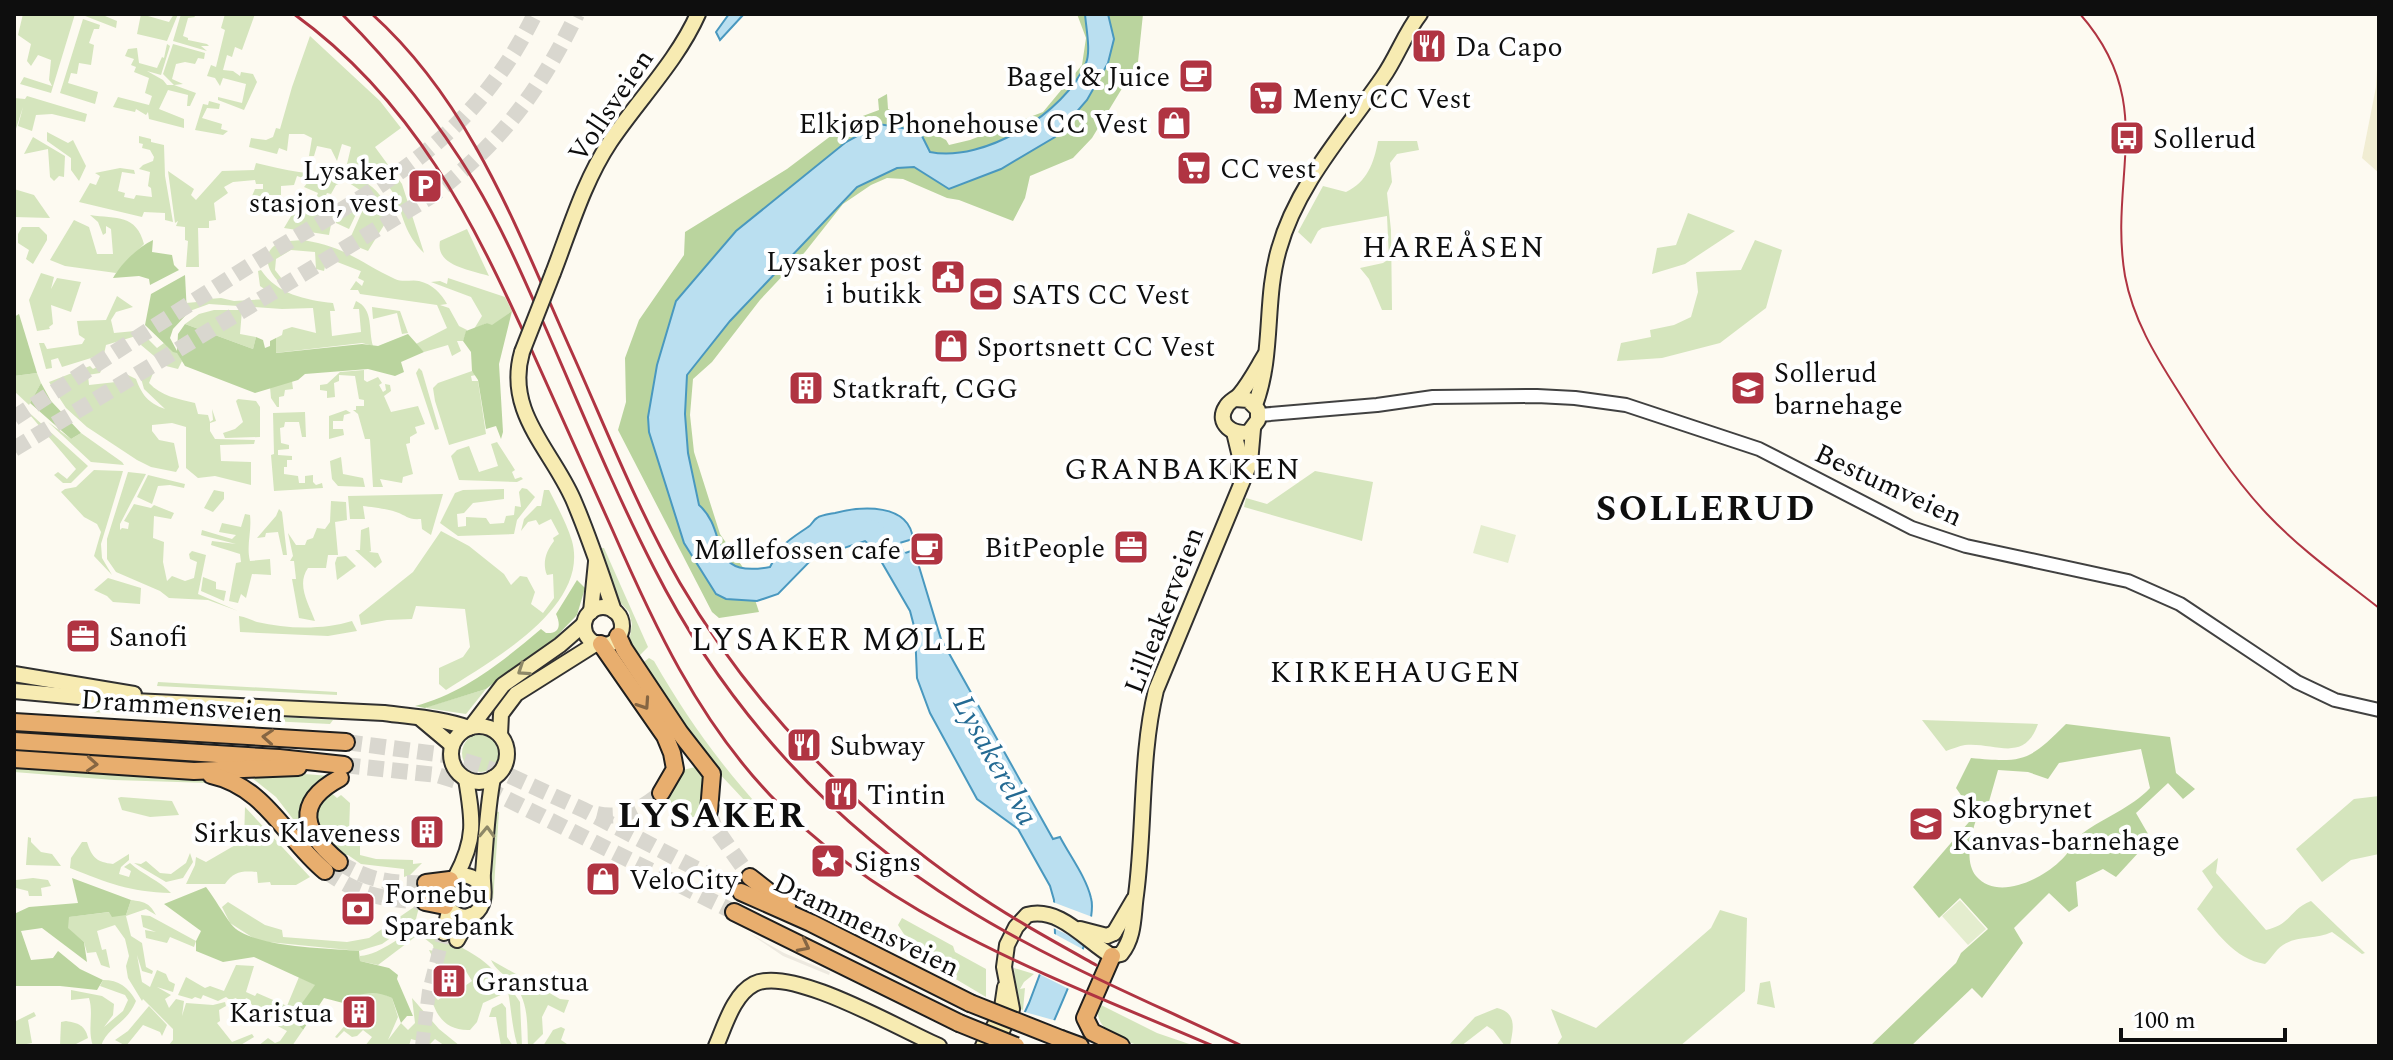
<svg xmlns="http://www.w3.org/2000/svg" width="2393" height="1060" font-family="Spectral,serif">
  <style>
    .farmland { fill: #f1edd3 }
    .green { fill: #d5e5bd }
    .forest { fill: #bad49e; fill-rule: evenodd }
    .pitch { fill: #e4edce }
    .plaza { fill: #ede9e0 }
    .water { fill: #badff0; stroke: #4998bf; stroke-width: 2 }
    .pier { fill: #fdfaf1 }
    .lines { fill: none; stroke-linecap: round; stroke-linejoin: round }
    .river { stroke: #badff0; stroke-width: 20 }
    .secondary-tunnel { stroke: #d9d7cf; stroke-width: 14; stroke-dasharray: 14 7; stroke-linecap: butt }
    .trunk-tunnel { stroke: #d9d7cf; stroke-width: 16; stroke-dasharray: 16 8; stroke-linecap: butt }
    .tertiary-casing { stroke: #414141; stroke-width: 16 }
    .secondary-casing { stroke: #303030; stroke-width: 18 }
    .trunk-casing { stroke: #1f1f1f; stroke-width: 20 }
    .tertiary { stroke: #fff; stroke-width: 12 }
    .secondary { stroke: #f7ebb2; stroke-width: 14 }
    .trunk { stroke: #e8ae6e; stroke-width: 16 }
    .tram { stroke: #b03442; stroke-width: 2 }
    .rail { stroke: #b03442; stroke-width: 3 }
    .secondary-bridge-casing { stroke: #303030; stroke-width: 18; stroke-linecap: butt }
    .trunk-bridge-casing { stroke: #1f1f1f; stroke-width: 20; stroke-linecap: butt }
    .secondary-bridge { stroke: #f7ebb2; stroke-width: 14 }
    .trunk-bridge { stroke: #e8ae6e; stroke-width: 16 }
    .oneway { stroke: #8e8868 }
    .oneway2 { stroke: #866643 }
    .labels { text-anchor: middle; stroke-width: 8; stroke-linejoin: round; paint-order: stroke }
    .poi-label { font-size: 28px; fill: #0e0e0e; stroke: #fff; text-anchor: start }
    .street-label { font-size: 28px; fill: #0e0e0e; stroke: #fff }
    .neighbourhood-label { font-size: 30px; letter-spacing: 2px; fill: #0e0e0e; stroke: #fff }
    .water-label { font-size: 30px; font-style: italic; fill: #246a93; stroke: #fff }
    .quarter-label { font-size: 32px; letter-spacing: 2px; fill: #0e0e0e; stroke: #fff }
    .district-label { font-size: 36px; font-weight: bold; letter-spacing: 2px; fill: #0e0e0e; stroke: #fff }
  </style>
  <rect width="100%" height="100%" fill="#fdfaf1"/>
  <!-- farmland -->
  <path class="farmland" d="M2379 32V173L2362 158 2376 87Z"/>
  <!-- green -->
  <g class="green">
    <path d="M23 14H75L51 93 20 84 24 77 52 86 49 80 51 60 38 55 31 66 27 61 31 44 18 35Z"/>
    <path d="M80 14H106L105 16 117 21 116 28Z"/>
    <path d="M141 14 169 22 174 14H178L167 41 137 34Z"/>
    <path d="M181 14H193L195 17 188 18 183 36 188 38V40L207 44 209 46H201L207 51 173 41Z"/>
    <path d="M225 14H255L242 50 235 47 232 57 227 55 223 70 233 71 240 76 241 72 253 74 257 82 244 110 218 100V97L242 103 246 84 223 78 220 86 215 78 207 76 211 65 216 67 225 30 221 28Z"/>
    <path d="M83 19 100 25 99 29H94L89 43 94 45 91 65 79 63 77 74 71 73 68 83 98 92 95 104 60 93Z"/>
    <path d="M310 36 380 101 401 128 375 147 402 184 424 253C386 215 417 185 347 164L351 147 342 144 337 161 331 149 317 146 314 156H309L312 138 304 134H289L287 151 279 148 277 154 249 147 251 138 266 140 273 137 276 128 280 129 292 87Z"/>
    <path d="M167 44 170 46 161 75 147 71 163 80 167 85H174L163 74 173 44 205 53 204 59 198 58 195 64 185 62 176 64 172 79 183 84 174 85 196 93 190 106H187L188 95 168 90 159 109 184 119V128L149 119 148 112 146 115 136 109 135 112 113 107 118 97 149 105 152 96 145 93 149 78 134 72 136 67 131 65 134 59 125 56 128 49 137 48 139 63 157 68 162 57 164 58Z"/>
    <path d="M27 96 87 114 85 122 52 114 36 115 32 131 18 126 23 107 14 135V98L25 99Z"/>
    <path d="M209 101 220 104 219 109 207 108 202 118 222 124 221 129 228 131 223 135 195 130 203 104 208 105Z"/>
    <path d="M47 132 68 143 73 140 86 166 79 181 71 170V158L47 141Z"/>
    <path d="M139 136 151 139V142L164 145 165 176 173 222 165 220V213L144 212 142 217 79 202 90 183 96 185 100 176 95 173 120 168 134 170 135 174 122 172 118 191 125 193 124 197 134 199 136 195 152 197 151 188 148 186 150 172 139 169 143 165 153 161 154 157 150 150 142 148 143 144 139 143Z"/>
    <path d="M33 137 65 156 64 177 59 176 54 181 50 177 48 149 24 154Z"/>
    <path d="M1378 141H1417L1419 150 1397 154 1390 163 1392 182 1387 193 1391 230 1392 310H1382L1369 279 1360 268 1383 263 1389 259 1387 216 1322 228 1318 231 1311 244 1298 232 1323 186 1346 192C1367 182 1374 163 1378 141Z"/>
    <path d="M256 163C270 166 285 170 299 172 319 175 352 174 368 184 380 192 389 206 391 220L386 222 368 251 348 243 369 196 346 181 336 185 331 194 327 193 326 195 333 198 335 204 329 235 284 228 297 206 309 208 312 202 314 203 318 193 304 187 308 182 306 179 297 176 294 185 281 186V195H269L261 199 252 196 255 189H263V184H256L255 180 233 182 224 187 228 193 214 203 216 220 209 221V228H198L199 267H186L188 241 185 240V227L176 226 178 221 175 223 168 171 194 189 191 195 196 200 222 171 254 170Z"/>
    <path d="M14 189 34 195 50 218 14 217Z"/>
    <path d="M338 207 350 214 354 208H359L349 229 336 223 335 214Z"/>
    <path d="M1688 213 1735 231 1685 264 1652 274 1657 248 1676 245Z"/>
    <path d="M90 215C117 219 136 214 144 244L116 273 65 266 50 260 74 220 89 227 97 254H113L111 229 106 226V233L103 235 98 222Z"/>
    <path d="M22 227H39L47 235V240L33 264 26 259 29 250 18 243V234Z"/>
    <path d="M467 229 489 276C471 270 435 266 440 241Z"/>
    <path d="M303 240C346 247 359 262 395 279 404 283 411 279 419 281 432 284 441 293 447 304L440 305 449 308 459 326 467 330 463 341H457L461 351 452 356 448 345 424 352 416 344 447 328 437 305 360 294 358 290H350L356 281 362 286 364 281 358 278 361 271 363 272 327 258 324 271 316 269 315 252 291 250 276 259 275 270 282 279 289 280 279 282C269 273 260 254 277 244 284 240 295 241 303 240Z"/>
    <path d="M1755 240 1782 250 1766 308 1720 343 1662 358 1617 361 1621 343 1651 337 1650 330 1674 325 1691 317 1698 292 1696 272 1741 270Z"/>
    <path d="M261 270C277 294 305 300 333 303L335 311H330L332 336 361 332 359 309H353L356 301C374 309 368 330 373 346L362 343 275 353 276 338 282 335 283 330 292 327 316 333 313 308 282 309 209 304 187 312 186 303 208 301 209 299 221 298 234 301 268 299 273 295 260 286 258 271Z"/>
    <path d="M41 273 54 277 51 289 57 278 81 282 71 312 51 305 53 324 49 327 50 329 37 331 29 300Z"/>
    <path d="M448 278 505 297 512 311 492 326 487 323 474 329 482 316 471 297 431 282 440 281 447 284Z"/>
    <path d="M117 296 133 307 116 312 111 320 114 333 135 331 136 336 106 345 104 354 62 367 58 358 51 360 52 368 46 369 39 343H44L47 349 82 344 85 339 79 335 77 321 106 320Z"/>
    <path d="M372 307 400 311 408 333 402 334 397 313 373 319Z"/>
    <path d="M214 310H242L240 334 256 337 253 349 185 324 199 314Z"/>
    <path d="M144 335 157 348 164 343 177 352 182 361 178 369 166 366 141 345Z"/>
    <path d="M106 359 100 373 88 375 89 385 125 381 128 375 136 379C142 395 148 403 165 409L144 389 139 371 144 365 154 371 149 383C161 396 178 399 195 403L198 414 208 415 210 422 213 420 212 409 216 421 210 423V431L215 439 255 440 254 444 220 445 221 461 251 462V485L215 476 198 478 186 468V427L172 423 152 425V431L159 440 174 443 179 467 176 472 151 467 137 460 87 427 66 408 49 382 90 366 93 369 97 367 96 364Z"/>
    <path d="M419 368 422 371 439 429 435 430 416 373Z"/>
    <path d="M364 370V380L367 382 378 377 382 383 379 385 383 392 386 390 385 384 390 385 391 391 384 396 391 412 418 406 425 424 415 427 417 433 410 437V443L406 444 413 474 403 477 402 483 380 479 383 487H373L370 439H365L358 414 353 410H356V406H364V400L359 399 355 376 339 375V381L334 383 335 397 327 398V391L320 390V385L327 384 340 372Z"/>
    <path d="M472 371 476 375 471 376 472 381H478L486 434 449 445 435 401 433 388 438 383Z"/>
    <path d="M37 373 41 383 29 405 14 391V376Z"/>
    <path d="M292 381 293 389 285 390 284 396 279 397V407H277L271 398 270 387Z"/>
    <path d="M238 399 256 401 260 407V437L225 438 223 433 235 429 243 422 236 401Z"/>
    <path d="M24 408 88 466 71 483H63L54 475 58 472 67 479 76 469Z"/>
    <path d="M346 410 351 413 344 415 343 421H333V429H343L344 435 329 439V416Z"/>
    <path d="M305 412 306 437H302L299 422H285L284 427 280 428 281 443 289 445V449L278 450V455L292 456V460H287V467H284V474L298 476 299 483H305V476L313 475V482L316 485 322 483 323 488 274 491 271 455 274 454 273 413Z"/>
    <path d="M48 422 71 439 81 433 122 462 124 465 91 462Z"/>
    <path d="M497 442 515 470 512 472 515 479 521 477 523 479 517 482 459 480 451 456 457 450 469 446 479 472 498 466 491 444Z"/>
    <path d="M341 457 343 474 363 478 365 487 338 486 332 479 330 461Z"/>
    <path d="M94 470 123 471 101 544 102 558 112 575 94 556 101 532 97 524 84 517 61 492 65 489 76 487Z"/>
    <path d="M1315 471 1373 482 1362 541 1244 507 1246 498 1267 504Z"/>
    <path d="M128 472 146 474 120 524V530L122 528 128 529 129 523 124 521 134 504 151 508 154 505 174 513 171 519 154 516 153 538 164 542 163 562 167 581 172 576 185 581 194 578 197 562 190 559 189 554 192 551 206 555 198 594 238 611 208 600 169 598 160 591 116 572 107 559V539Z"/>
    <path d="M148 475 185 484 184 488 170 485 158 486 152 504 137 497Z"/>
    <path d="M522 488 527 489 535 497 517 520 514 534 458 536 440 523 455 493 463 490 504 489V499L473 503 464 513 457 514 458 527 466 526V517L486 518 490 524 504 523 506 516 514 515 515 506 521 507 519 492Z"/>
    <path d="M214 490 224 492V499L213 512 204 508Z"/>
    <path d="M544 490H549C557 506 567 524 572 541 590 607 491 661 446 690L439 684V668L463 657 470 647 465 609 416 606 412 619 387 620 361 625 359 615 413 572 441 531 469 546 504 574 511 585 520 576 527 577 535 592 531 604 543 613 554 598 553 574 547 575C542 563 546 551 554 541L553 538 559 534 551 519 539 525 536 520 528 522 521 531 524 519 537 506H541Z"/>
    <path d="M443 494 431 535 422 529 421 519C407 520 408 516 396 512 388 509 371 507 363 506L365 519H350L348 496Z"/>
    <path d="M331 501 346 502 347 520 335 522 338 555H328L326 568H308C296 585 309 604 315 621L299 618 292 579H296L294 561H290L293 556 288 533 296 545H305L307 540 313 538 317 528 325 529 330 522Z"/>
    <path d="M279 509 282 512 287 555H283L278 532 266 533 265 537 257 538 276 516Z"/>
    <path d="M245 514 250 515C252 532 246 545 250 561L270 559 271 575 252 574 246 598 241 594 238 603 229 601 236 563 241 562 240 554 211 545 212 541 236 544 201 535 202 530 232 539 236 535 219 532 222 523 241 527Z"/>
    <path d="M369 527 371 551 369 552 378 553 382 562 375 568 355 550H360L361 530Z"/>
    <path d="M601 548H604L648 647 637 658 629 643 632 624 629 612 616 598Z"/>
    <path d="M346 556 356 566 337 580 335 563 337 557Z"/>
    <path d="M203 577 216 582V589L226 591 224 601 201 591Z"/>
    <path d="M108 578 141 588 140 604 113 602 107 596 94 590Z"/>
    <path d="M239 616C246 617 251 620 257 622 287 629 323 630 352 621L357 631 328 636 240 632Z"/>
    <path d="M649 658 654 661C686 717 721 766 765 813L760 817 716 770 641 664Z"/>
    <path d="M158 682 337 692V695L157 686Z"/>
    <path d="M486 689 466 714 426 708 427 707Z"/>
    <path d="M89 706 333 720 330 724 90 712Z"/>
    <path d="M1922 720 2038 724C2024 764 1995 742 1965 745 1959 746 1952 749 1946 751Z"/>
    <circle cx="481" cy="753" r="19"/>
    <path d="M14 764 211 780 223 787 209 783 114 780 14 772Z"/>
    <path d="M695 767 706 777 701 816C682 820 671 813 662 797L679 771Z"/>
    <path d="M292 773 330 776C284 802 305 827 329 861L326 862 276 797 247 774Z"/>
    <path d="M328 790 337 798 341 795 350 803 349 833 360 836V855L376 859 413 860V864L422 863 410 875 404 877V869L361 864 348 855 343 856 318 825 315 810Z"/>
    <path d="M2379 796V854L2351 860 2322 882 2296 849 2354 799Z"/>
    <path d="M121 797 172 801 179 815 150 817 122 810 118 798Z"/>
    <path d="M245 807 310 877 296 885H271L270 882 258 883 257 872C242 871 234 871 225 884H186L195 865 196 857 206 862 244 840Z"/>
    <path d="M495 811 499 812 493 902 490 876Z"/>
    <path d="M28 837 31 838V842L41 852 52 854 61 866 26 865Z"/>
    <path d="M82 842H87C92 858 97 862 113 864L129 854V860L121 867 119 874 129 877 131 871 124 867 130 863C143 875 159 880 171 893 129 892 108 883 70 868L71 858Z"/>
    <path d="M190 853 193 862 183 878 166 882 134 863 141 864 146 861 160 873 171 874 186 863Z"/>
    <path d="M2218 858 2216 873 2266 930C2291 925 2290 909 2311 901L2365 953 2362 954 2332 932C2316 940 2298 935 2283 945 2275 950 2272 958 2265 964 2234 959 2217 932 2197 909L2213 887 2202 871Z"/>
    <path d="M33 878 48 880 51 886 41 888 42 896H29L28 891 16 888V880Z"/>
    <path d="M131 900C144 902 149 902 156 915L146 909 126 916 131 936 142 943 146 967 153 971 152 974 142 971 137 955 142 982 150 987 157 970 166 974 169 981 175 984 173 992 157 987 171 995 165 999 169 1008 176 999 184 1001 182 1016 186 1003 213 1005 225 1002 226 1006 219 1010 220 1021 217 1023 232 1042 252 1034 254 1037 239 1046H168L173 1040V1029L143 999 142 1001 128 978 126 966 129 956 125 939 115 925 97 931 102 950 106 949 110 968 101 965 96 952 87 953 84 942 68 929V917L110 912 126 915Z"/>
    <path d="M228 902 265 925 282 930 283 937 347 942 369 938 414 907H419L416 919 408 926 382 944 359 951 258 941 230 923 222 907Z"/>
    <path d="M1720 910 1747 918 1745 991 1680 1046H1556L1562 1037 1551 1009 1596 1028 1711 928Z"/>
    <path d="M141 915 150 916 196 941 194 947 170 937 167 943 146 938 145 930 156 932 143 927Z"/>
    <path d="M902 918 953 946 955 952 986 969V997L927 962 915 951 898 925Z"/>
    <path d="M422 928C446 941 505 961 503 994L483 1003 477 1022 470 1030C444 1031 434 1013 430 992L438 1000 457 987 460 985 462 988 472 981 464 968 455 973 441 962 436 964 429 950 434 951 433 945 419 934 378 965 360 961V956C383 954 400 934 422 928Z"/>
    <path d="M491 960 560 999 569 1000 564 1013 548 1005 542 1017 543 1034 531 1046H528C527 1024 529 1001 513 983 506 975 496 971 491 960Z"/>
    <path d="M236 965 254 966 246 992 255 996 257 993 287 1006 299 977 316 985 293 1017 303 1030 292 1046H258L268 1038 275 1043 280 1041 287 1031 261 1017 247 998 239 1002 236 998 230 1000 226 997 218 1001 203 995 201 999 195 997 192 999 178 995 186 977 205 988 210 986 224 991Z"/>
    <path d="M1014 968 1034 974 1024 982 1020 989 1025 988 1023 1010 1018 1008Z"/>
    <path d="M103 980C119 980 128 987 136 1001 127 1024 107 1027 101 1046H93C87 1029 94 1014 89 998L71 1000V990L102 996 114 1004 113 1015 104 1027 123 1011 128 1000 125 995 100 986Z"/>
    <path d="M1770 981 1775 1008 1757 1004 1760 983Z"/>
    <path d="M506 982 520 1002 522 1046 517 1044C511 1023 511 1002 506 982Z"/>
    <path d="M380 992 392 998 398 1017 388 1040 401 1023 408 1030 415 1023 412 998 439 1029 460 1046H445L435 1039 430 1044 411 1039 409 1046H365L372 1037 363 1030 357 1036 352 1037 344 1031 337 1038 335 1037 347 1023 351 1022 360 1029 376 1013 354 996 360 993Z"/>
    <path d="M502 1003 506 1008 507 1037 513 1046H501L496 1017H489L492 1008Z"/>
    <path d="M1099 1004 1157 1033 1195 1046C1178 1046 1159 1049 1143 1046 1122 1042 1091 1028 1099 1004Z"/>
    <path d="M149 1006 167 1025 162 1036 160 1032 143 1025 126 1046 115 1040 128 1031Z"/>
    <path d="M1497 1008C1518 1013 1513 1030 1510 1046H1505L1493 1030 1487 1026 1461 1046H1448L1475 1017Z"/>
    <path d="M34 1012 36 1016 28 1020 32 1043 16 1046 14 1022Z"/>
    <path d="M66 1021C78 1023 85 1025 88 1038L72 1046H60L61 1022Z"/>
    <path d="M561 1027 565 1029 561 1040 567 1044 565 1046H543L553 1030Z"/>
  </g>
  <!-- forest -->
  <g class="forest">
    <path d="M1077 14H1143L1138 62 1092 138 1073 158 1030 176 1025 198 1013 221 959 200 947 198 903 179 887 178 871 185 843 204 805 252 760 300 712 362 693 379 690 415 694 452 720 534 746 572 759 612 719 618 712 612 618 430 626 402 625 358 639 320 684 255 685 232 787 169 852 120 879 110 878 99 887 94 888 109 946 140 949 145 970 140 1043 112 1082 65 1086 38Z"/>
    <path d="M153 240 152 252 172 255 174 265 179 270 150 285 149 279 139 276 113 278C121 264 138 247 153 240Z"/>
    <path d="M185 275 187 314 173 329 170 338 177 351 178 334 185 324 253 349 256 337 263 340 265 348 270 346V341L276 338V353L362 344 378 346 408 334 424 352 401 362 404 372 395 376 368 369 305 374 298 380 255 393 185 366 177 353 173 352 145 325 151 294Z"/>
    <path d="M512 311 499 364 503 432 501 439 496 426 486 429 478 380 472 371 471 352 463 341 466 331 487 323 492 325Z"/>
    <path d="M19 314 37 373 14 376V317Z"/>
    <path d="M41 383 51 401 81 433 71 439 30 403Z"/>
    <path d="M577 580 585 588 577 615 548 645 523 660 486 689 425 708 415 706C464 693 503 661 541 629L546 633C560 634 561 625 556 614Z"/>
    <path d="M2066 724 2170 737 2176 773 2195 789 2183 799 2168 783 2136 813 2151 839 2116 877 2103 869 2076 882 2078 906 2069 912 2049 893 2014 928 2023 943 1982 998 1972 988 1911 1046H1870L1956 963 1961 953 1988 929 1960 898 1939 918 1913 887 1975 815 1956 788 1971 758C2024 763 2029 761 2066 724ZM2141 749 2150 788C2131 808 2105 817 2083 833 2074 841 2069 854 2059 862 2040 880 1997 901 1976 876 1964 861 1971 834 1977 817L1984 819 1998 770 2028 772 2048 779 2059 763Z"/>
    <path d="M72 878 131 900 126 915 112 917 109 912 69 917 68 928 84 942 87 962 42 928 21 931 31 960 53 958 58 951 80 969 103 980 97 990 60 986H14V914L29 907 78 903Z"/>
    <path d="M206 887C215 899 223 913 231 924 249 948 329 948 359 951L360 961 389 968 398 975 397 979 413 1016H407L401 1023 392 998C373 989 360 993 343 1003L324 998 303 1030 292 1017 315 985 254 957 223 962 196 951V941L201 931 164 904Z"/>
  </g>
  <!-- pitch -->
  <g class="pitch">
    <path d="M1481 525 1516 535 1508 563 1473 553Z"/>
    <path d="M1960 900 1986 929 1968 945 1942 916Z"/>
  </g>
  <!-- plaza -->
  <path class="plaza" d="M749 933 784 953 830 972 829 975 783 956Z"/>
  <!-- water -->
  <g class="water">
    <path d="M729 14H744L720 40 716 32Z"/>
    <path d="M1085 14H1108L1114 39 1108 63 1087 100 1055 137 1001 169 949 189 914 167 897 168 857 187 730 321 687 375 685 414 688 453 699 505C730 532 705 579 770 567 783 542 786 542 808 527 812 525 813 520 817 518 821 515 830 514 835 513 862 506 909 503 913 539L876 550 865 541 813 558 778 594 757 601 726 599 716 594 684 543 649 432 648 417 657 365 676 301 736 231 846 142 879 124 908 129 922 136 930 152C984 163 1065 113 1086 63 1091 51 1086 28 1085 14Z"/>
    <path d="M914 550 941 639 1053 839 1060 837C1070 856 1086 877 1091 898 1099 927 1055 1017 1043 1046H1009L1029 1003 1055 934 1054 900 1050 886 1018 829 977 799 930 713 917 678 915 630 910 611 881 561Z"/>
  </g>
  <!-- pier -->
  <g class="pier">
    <path d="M1050 901 1095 918 1088 944 1051 927Z"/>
    <path d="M1051 932 1086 951 1071 990 1037 973Z"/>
    <path d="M1021 1011 1057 1021 1047 1046H1005Z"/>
  </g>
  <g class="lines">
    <!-- river -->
    <path class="river" d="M871 530 890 544 907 580"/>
    <!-- secondary-tunnel -->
    <path class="secondary-tunnel" d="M422 1046 429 991 444 933"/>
    <!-- trunk-tunnel -->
    <g class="trunk-tunnel">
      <path d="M14 418C92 367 170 316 249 266 370 190 468 150 535 14"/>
      <path d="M14 449 433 195C502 141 539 92 577 14"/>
      <path d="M346 742 445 755 506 774 584 810 741 892"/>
      <path d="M344 765 437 775 495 793 734 912"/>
      <path d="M709 811 714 826 750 877"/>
      <path d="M597 814C622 820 643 808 661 793"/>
      <path d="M339 862C367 881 394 884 426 883"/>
      <path d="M325 871C361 896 381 899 425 902"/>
    </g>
    <defs>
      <path id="tertiary" d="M1259 415 1377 405 1433 397 1537 396 1575 398 1626 405 1759 449 1912 528 1966 546 2128 581 2180 604 2297 682 2335 700 2379 710"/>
      <g id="secondary">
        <path d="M553 273C570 229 584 181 610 142 639 99 677 61 698 14"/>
        <path d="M522 352C505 412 551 449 573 499 589 536 601 573 614 611"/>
        <path d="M1235 399 1248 400 1258 410V420L1249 432C1234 436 1215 424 1226 407 1229 401 1236 399 1240 394 1250 382 1257 368 1265 355"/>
        <path d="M1255 405C1274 355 1264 300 1279 249 1297 184 1346 131 1383 77 1397 57 1405 33 1420 14"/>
        <path d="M1234 432 1240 457 1239 478"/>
        <circle cx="603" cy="626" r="19"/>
        <path d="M591 612 596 562"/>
        <path d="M14 674 134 694"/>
        <path d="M14 691 112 700 384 713C413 717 441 718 469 728"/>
        <path d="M421 719 452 745"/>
        <circle cx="479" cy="754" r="28"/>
        <path d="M471 727 503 685 560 645 584 624"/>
        <path d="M500 735 501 714 516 694 597 643"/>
        <path d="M456 876C476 839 473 820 466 779"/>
        <path d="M482 887C471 871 453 872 444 889 439 913 472 929 482 904 486 895 482 883 483 873 486 841 487 809 493 778"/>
        <path d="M1080 929 1107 936 1114 933"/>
        <path d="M444 933 449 911"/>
        <path d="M1114 933 1134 899"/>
        <path d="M457 940 471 915"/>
        <path d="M716 1046C725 1026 733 995 754 984 791 965 901 1030 939 1046"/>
        <path d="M983 1046 1001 1014 1005 987"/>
        <path d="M995 1046 1012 1009 1004 967 1007 945 1016 927 1027 915C1060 906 1087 942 1112 956L1121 954C1135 937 1133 915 1136 895 1145 827 1140 756 1156 690L1250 463 1253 429"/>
      </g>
      <g id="trunk">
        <path d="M618 636 624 649 680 733 712 774 709 811"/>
        <path d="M601 644 665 736 672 753 675 769 661 793"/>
        <path d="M14 722 346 742"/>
        <path d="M14 741 279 758 344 765"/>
        <path d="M14 759 194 771 298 767"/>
        <path d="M211 775C266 787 285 838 325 871"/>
        <path d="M339 862C303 832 293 803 340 778"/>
        <path d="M750 877 787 906"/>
        <path d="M426 883 450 880"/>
        <path d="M741 892 811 923 970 1003"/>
        <path d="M425 902 445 906"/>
        <path d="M734 912 959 1023"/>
        <path d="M1112 956 1085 1018 1092 1032 1121 1046"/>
        <path d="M1061 1039 1080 1046"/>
      </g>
    </defs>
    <!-- tertiary casing -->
    <use href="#tertiary" class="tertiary-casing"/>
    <!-- secondary casing -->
    <use href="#secondary" class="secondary-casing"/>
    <!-- trunk casing -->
    <use href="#trunk" class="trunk-casing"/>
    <!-- tertiary -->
    <use href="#tertiary" class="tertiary"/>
    <!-- secondary -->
    <use href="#secondary" class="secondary"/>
    <!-- trunk -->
    <use href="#trunk" class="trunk"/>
    <!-- tram -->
    <path class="tram" d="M2080 14C2159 104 2108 176 2125 276 2133 319 2155 355 2178 391 2205 434 2232 477 2267 514 2301 550 2341 578 2379 608"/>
    <!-- rail -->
    <g class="rail">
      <path d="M294 14C414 101 473 220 532 351 559 411 586 470 612 529 654 625 697 718 770 795 888 920 1058 979 1213 1046"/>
      <path d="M342 14C392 64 437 120 474 181 501 226 522 274 543 322 579 404 613 488 654 568 724 706 830 824 962 906 1050 961 1148 1001 1242 1046"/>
      <path d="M372 14C473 105 518 233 573 355 607 431 638 510 680 583 751 705 853 809 969 889 1009 917 1053 941 1096 965"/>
    </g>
    <defs>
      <path id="secondary-bridge" d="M522 352 553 273"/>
      <g id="trunk-bridge">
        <path d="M970 1003 1061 1039"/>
        <path d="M959 1023 1016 1046"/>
      </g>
    </defs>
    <!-- secondary-bridge casing -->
    <use href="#secondary-bridge" class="secondary-bridge-casing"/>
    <!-- trunk-bridge casing -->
    <use href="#trunk-bridge" class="trunk-bridge-casing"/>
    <!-- secondary-bridge -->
    <use href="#secondary-bridge" class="secondary-bridge"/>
    <!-- trunk-bridge -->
    <use href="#trunk-bridge" class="trunk-bridge"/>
  </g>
  <!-- one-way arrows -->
  <defs><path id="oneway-chevron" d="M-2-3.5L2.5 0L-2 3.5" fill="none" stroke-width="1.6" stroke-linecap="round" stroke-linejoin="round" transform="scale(2)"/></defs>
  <g class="oneway">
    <use href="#oneway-chevron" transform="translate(523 670) rotate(146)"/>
    <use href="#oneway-chevron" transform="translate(487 832) rotate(-88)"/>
  </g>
  <g class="oneway2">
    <use href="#oneway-chevron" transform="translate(644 704) rotate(56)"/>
    <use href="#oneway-chevron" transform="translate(268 737) rotate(-176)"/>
    <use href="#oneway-chevron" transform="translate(92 764) rotate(4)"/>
    <use href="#oneway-chevron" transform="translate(804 946) rotate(27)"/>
  </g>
  <!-- icons -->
  <defs>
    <symbol id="restaurant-square" viewBox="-11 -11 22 22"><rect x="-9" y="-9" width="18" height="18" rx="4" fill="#b03442" stroke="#fff"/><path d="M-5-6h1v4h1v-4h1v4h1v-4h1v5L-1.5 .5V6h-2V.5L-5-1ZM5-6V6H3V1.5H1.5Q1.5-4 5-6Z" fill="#fff"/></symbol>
    <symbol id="cafe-square" viewBox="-11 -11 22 22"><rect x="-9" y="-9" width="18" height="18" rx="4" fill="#b03442" stroke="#fff"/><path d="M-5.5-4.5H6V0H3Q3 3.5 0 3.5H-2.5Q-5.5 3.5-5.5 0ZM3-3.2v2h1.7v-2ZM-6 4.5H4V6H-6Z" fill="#fff"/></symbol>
    <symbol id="supermarket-square" viewBox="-11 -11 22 22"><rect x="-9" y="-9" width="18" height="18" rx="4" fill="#b03442" stroke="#fff"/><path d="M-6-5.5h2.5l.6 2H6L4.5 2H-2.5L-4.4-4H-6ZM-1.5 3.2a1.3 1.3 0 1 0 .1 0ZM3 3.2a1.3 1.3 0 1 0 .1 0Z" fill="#fff"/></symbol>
    <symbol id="shop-square" viewBox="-11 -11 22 22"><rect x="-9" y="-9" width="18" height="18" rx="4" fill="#b03442" stroke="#fff"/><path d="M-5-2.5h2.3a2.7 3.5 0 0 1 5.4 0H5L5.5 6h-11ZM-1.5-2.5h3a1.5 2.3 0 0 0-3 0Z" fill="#fff"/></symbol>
    <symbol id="bus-square" viewBox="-11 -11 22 22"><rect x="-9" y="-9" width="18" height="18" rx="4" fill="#b03442" stroke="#fff"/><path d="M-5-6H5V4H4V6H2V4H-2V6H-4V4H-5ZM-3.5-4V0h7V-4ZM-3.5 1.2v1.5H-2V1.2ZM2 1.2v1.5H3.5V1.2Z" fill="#fff"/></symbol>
    <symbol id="parking-square" viewBox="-11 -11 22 22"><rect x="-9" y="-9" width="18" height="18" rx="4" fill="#b03442" stroke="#fff"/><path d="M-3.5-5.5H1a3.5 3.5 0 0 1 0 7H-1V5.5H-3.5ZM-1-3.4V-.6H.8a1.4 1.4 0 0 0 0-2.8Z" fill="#fff"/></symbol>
    <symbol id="civic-square" viewBox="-11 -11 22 22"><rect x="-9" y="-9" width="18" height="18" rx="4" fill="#b03442" stroke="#fff"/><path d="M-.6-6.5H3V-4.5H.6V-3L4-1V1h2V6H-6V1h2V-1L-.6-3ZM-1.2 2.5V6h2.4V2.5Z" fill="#fff"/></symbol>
    <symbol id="stadium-square" viewBox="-11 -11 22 22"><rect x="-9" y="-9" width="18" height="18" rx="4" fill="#b03442" stroke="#fff"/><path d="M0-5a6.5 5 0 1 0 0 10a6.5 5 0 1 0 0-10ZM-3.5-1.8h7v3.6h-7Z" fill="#fff"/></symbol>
    <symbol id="building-square" viewBox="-11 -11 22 22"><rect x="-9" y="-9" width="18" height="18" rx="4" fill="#b03442" stroke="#fff"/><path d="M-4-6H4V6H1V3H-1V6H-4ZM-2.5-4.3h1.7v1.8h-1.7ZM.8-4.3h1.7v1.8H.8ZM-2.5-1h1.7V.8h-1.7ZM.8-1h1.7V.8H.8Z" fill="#fff"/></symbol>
    <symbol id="school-square" viewBox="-11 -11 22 22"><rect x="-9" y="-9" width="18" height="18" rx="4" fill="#b03442" stroke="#fff"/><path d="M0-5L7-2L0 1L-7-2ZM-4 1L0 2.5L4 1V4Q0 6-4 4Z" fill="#fff"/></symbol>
    <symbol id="office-square" viewBox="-11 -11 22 22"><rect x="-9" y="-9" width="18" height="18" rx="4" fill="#b03442" stroke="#fff"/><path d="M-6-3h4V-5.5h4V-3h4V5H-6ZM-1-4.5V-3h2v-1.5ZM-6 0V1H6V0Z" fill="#fff"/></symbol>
    <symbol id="sight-square" viewBox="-11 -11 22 22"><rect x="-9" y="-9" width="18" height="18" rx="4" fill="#b03442" stroke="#fff"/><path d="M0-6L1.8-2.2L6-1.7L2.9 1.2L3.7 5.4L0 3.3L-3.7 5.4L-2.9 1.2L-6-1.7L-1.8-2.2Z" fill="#fff"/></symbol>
    <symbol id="bank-square" viewBox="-11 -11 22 22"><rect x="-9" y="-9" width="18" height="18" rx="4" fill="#b03442" stroke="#fff"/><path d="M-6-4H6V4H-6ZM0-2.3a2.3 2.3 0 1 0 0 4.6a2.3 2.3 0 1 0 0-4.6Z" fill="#fff"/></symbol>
  </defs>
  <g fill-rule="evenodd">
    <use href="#restaurant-square" x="1409" y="26" width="40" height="40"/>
    <use href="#cafe-square" x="1176" y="56" width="40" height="40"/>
    <use href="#supermarket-square" x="1246" y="78" width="40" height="40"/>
    <use href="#shop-square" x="1154" y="103" width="40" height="40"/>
    <use href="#bus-square" x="2107" y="118" width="40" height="40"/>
    <use href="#supermarket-square" x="1174" y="148" width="40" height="40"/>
    <use href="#parking-square" x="405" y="166" width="40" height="40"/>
    <use href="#civic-square" x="928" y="257" width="40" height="40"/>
    <use href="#stadium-square" x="966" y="274" width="40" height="40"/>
    <use href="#shop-square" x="931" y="326" width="40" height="40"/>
    <use href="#building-square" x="786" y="368" width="40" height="40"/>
    <use href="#school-square" x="1728" y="368" width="40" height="40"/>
    <use href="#office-square" x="1111" y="527" width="40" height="40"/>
    <use href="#cafe-square" x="907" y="529" width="40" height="40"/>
    <use href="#office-square" x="63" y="616" width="40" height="40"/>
    <use href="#restaurant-square" x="784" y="725" width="40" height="40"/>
    <use href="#restaurant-square" x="821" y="774" width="40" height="40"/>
    <use href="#school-square" x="1906" y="804" width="40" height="40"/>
    <use href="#building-square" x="407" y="812" width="40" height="40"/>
    <use href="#sight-square" x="808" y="841" width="40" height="40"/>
    <use href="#shop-square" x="583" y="859" width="40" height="40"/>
    <use href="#bank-square" x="338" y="889" width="40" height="40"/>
    <use href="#building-square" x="429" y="961" width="40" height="40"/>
    <use href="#building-square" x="339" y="992" width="40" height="40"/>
  </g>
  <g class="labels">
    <!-- poi labels -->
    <g class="poi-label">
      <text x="1455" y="56">Da Capo</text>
      <text x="1170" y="86" text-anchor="end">Bagel &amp; Juice</text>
      <text x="1292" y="108">Meny CC Vest</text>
      <text x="1148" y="133" text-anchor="end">Elkjøp Phonehouse CC Vest</text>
      <text x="2153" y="148">Sollerud</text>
      <text x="1220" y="178">CC vest</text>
      <text x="399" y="180" text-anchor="end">Lysaker<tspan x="399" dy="32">stasjon, vest</tspan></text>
      <text x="922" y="271" text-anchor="end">Lysaker post<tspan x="922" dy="32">i butikk</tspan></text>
      <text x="1012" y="304">SATS CC Vest</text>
      <text x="977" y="356">Sportsnett CC Vest</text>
      <text x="1774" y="382">Sollerud<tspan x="1774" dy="32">barnehage</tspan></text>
      <text x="832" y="398">Statkraft, CGG</text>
      <text x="1105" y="557" text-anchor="end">BitPeople</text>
      <text x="901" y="559" text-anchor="end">Møllefossen cafe</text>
      <text x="109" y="646">Sanofi</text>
      <text x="830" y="755">Subway</text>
      <text x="867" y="804">Tintin</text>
      <text x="1952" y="818">Skogbrynet<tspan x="1952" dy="32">Kanvas-barnehage</tspan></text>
      <text x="401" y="842" text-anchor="end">Sirkus Klaveness</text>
      <text x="854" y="871">Signs</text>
      <text x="629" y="889">VeloCity</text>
      <text x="384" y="903">Fornebu<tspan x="384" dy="32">Sparebank</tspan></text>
      <text x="475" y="991">Granstua</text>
      <text x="333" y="1022" text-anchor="end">Karistua</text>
    </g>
    <!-- street labels -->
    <g class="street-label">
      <text transform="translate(610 105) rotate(-56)" y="10">Vollsveien</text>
      <text transform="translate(1889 484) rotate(25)" y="10">Bestumveien</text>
      <text transform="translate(1163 610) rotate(-69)" y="10">Lilleakerveien</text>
      <text transform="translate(182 705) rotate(4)" y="10">Drammensveien</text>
      <text transform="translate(867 924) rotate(26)" y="10">Drammensveien</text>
    </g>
    <!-- neighbourhood labels -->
    <g class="neighbourhood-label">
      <text x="1454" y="257">HAREÅSEN</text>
      <text x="1183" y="479">GRANBAKKEN</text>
      <text x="1396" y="682">KIRKEHAUGEN</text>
    </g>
    <!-- water labels -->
    <g class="water-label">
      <text transform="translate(996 760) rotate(61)" y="10">Lysakerelva</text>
    </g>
    <!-- quarter labels -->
    <g class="quarter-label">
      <text x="840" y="650">LYSAKER MØLLE</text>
    </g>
    <!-- district labels -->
    <g class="district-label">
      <text x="1706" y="520">SOLLERUD</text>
      <text x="712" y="827">LYSAKER</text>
    </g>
  </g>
  <!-- border -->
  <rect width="2393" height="1060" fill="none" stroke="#0e0e0e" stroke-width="32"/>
  <!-- scale -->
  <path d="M2121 1028v12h164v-12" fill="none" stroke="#0e0e0e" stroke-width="4"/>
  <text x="2133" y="1028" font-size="24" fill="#0e0e0e" stroke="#ffffff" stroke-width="6" paint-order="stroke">100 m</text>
</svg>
